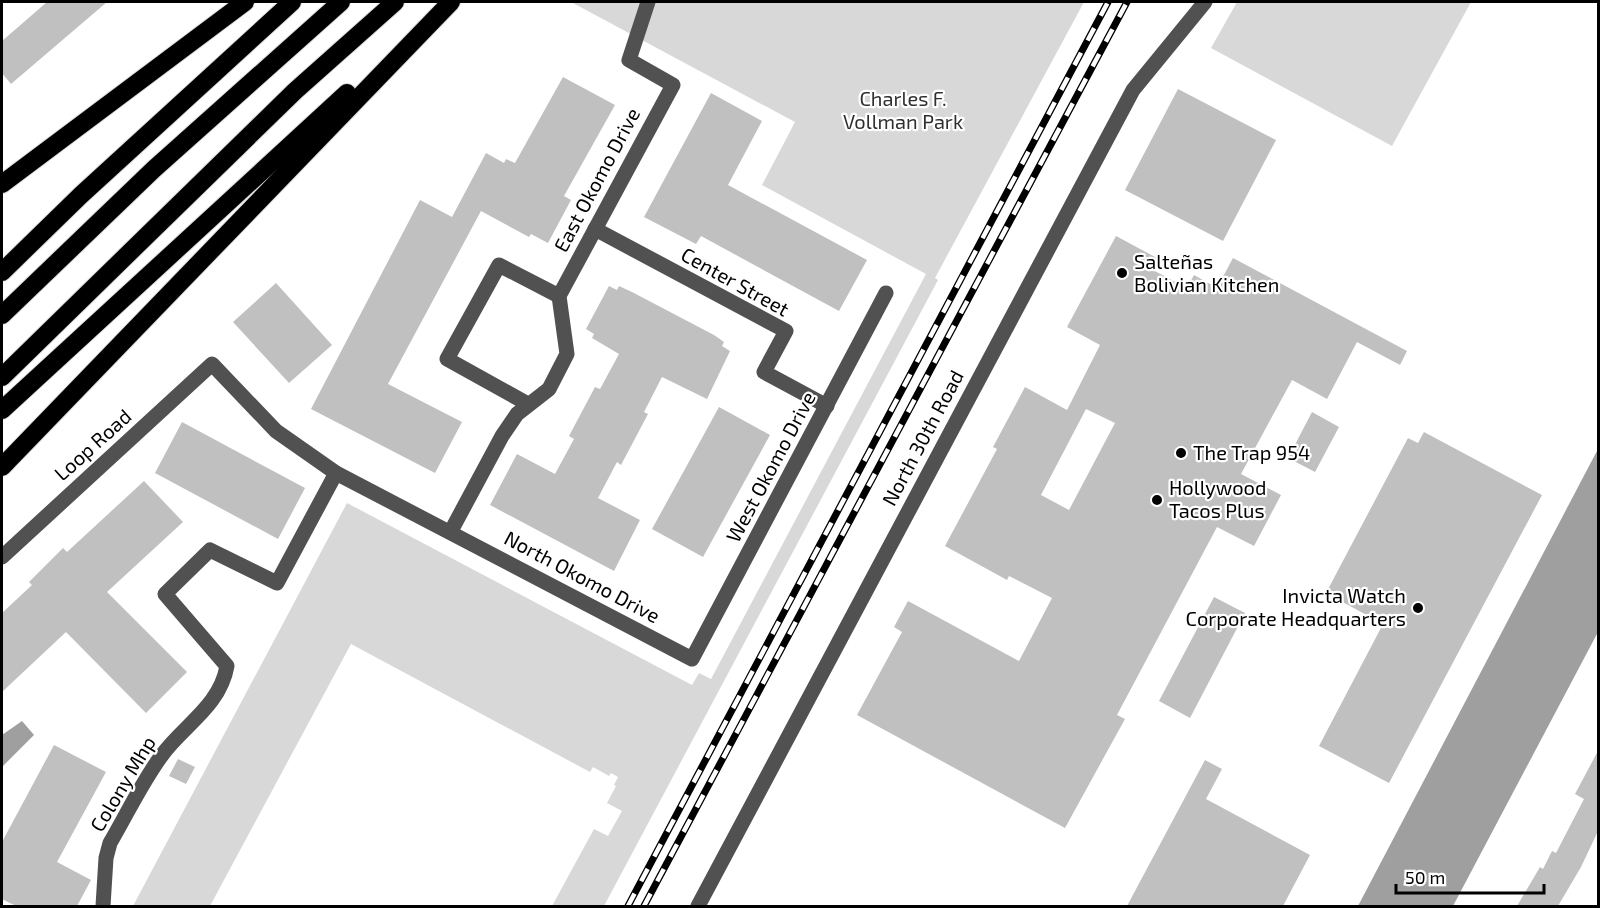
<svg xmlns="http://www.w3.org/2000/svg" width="1600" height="908" font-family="'Exo 2',sans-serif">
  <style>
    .green { fill: #d8d8d8 }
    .water { fill: #9f9f9f }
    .building { fill: #c0c0c0; fill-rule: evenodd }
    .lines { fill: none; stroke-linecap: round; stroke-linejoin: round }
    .highway-casing { stroke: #dbdbdb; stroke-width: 20 }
    .minor { stroke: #515151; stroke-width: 15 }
    .highway { stroke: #000; stroke-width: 18 }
    .rail-casing { stroke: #000; stroke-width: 7 }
    .rail { stroke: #fff; stroke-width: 4.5; stroke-dasharray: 14; stroke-linecap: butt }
    .poi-dot { fill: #000; stroke: #fff; stroke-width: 2 }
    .labels { text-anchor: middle; stroke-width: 4.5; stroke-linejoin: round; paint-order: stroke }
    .park-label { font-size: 20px; fill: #2f2f2f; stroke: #fff }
    .street-label { font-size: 20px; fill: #000; stroke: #fff }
    .poi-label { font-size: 20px; fill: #000; stroke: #fff; text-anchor: start }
  </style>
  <rect width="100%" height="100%" fill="#fff"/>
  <!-- green -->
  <g class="green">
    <path d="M571 2H1084L935 278 938 280 604 906H552L594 829 608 836 622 811 607 803 616 786 614 785 618 777 611 773 609 776 593 767 590 772 351 644 210 906H133L347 503 692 685 699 673 711 679 926 274 762 185 795 122Z"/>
    <path d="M1237 2H1471L1392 146 1211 48Z"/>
  </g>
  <!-- water -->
  <g class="water">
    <path d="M1598 449V632L1453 906H1358Z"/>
    <path d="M22 721 34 735 2 767V735Z"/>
  </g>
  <!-- building -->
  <g class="building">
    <path d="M47 2H107L11 84 2 73V41Z"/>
    <path d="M563 77 615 105 564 196 571 200 548 243 531 234 529 237 481 211 388 384 462 422 435 473 311 409 420 200 452 217 486 153 504 163 506 159 515 163Z"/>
    <path d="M1178 89 1276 140 1223 241 1125 190Z"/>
    <path d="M711 93 762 121 728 185 867 260 839 311 701 236 696 244 644 217Z"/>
    <path d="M1116 236 1157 258 1151 269 1187 288 1194 275 1217 288 1233 258 1407 351 1400 365 1357 342 1327 399 1292 380 1241 474 1281 495 1254 546 1217 527 1117 715 1125 719 1065 828 857 715 902 632 894 627 908 601 1019 661 1052 598 1009 576 1007 580 945 546 997 449 993 447 1025 387 1067 410 1100 345 1067 327ZM1086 409 1115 423 1069 510 1041 495Z"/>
    <path d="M276 283 332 345 289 383 233 322Z"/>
    <path d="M609 286 617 290 619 286 632 292 714 335 724 342 722 346 730 351 707 399 662 377 644 412 648 414 621 465 617 462 598 498 640 520 614 571 490 505 517 454 555 474 574 439 569 436 595 387 600 389 619 354 592 338 594 334 586 329Z"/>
    <path d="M719 407 770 435 703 557 652 529Z"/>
    <path d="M1312 412 1339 427 1315 472 1288 458Z"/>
    <path d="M182 422 305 488 278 539 155 473Z"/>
    <path d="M1424 432 1542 495 1389 783 1319 746 1383 624 1326 593 1408 438 1418 443Z"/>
    <path d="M144 481 183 522 107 592 187 672 146 713 66 632 2 692V613L32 585 29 582 63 548 67 552Z"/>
    <path d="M1214 597 1245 613 1190 718 1159 701Z"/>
    <path d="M54 745 106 772 57 862 91 880 77 906H16L2 899V842Z"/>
    <path d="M1599 749V829L1581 867 1558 906H1517L1540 867 1543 869 1552 851 1556 853 1584 799 1575 794Z"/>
    <path d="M178 759 195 767 186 784 169 776Z"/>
    <path d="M1205 760 1222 769 1206 799 1310 855 1283 906H1127Z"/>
  </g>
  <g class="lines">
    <defs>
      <g id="highway">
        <path d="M2 184 245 2"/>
        <path d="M2 272 81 195 292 2"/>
        <path d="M2 315 154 169 341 2"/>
        <path d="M2 377 295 91 395 2"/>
        <path d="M2 410 347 93"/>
        <path d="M2 467 451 2"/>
      </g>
    </defs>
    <!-- highway casing -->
    <use href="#highway" class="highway-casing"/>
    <!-- minor -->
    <g class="minor">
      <path d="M595 229 786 331 764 372 827 406"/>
      <path d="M528 404 447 359 499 265 559 296"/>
      <path d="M451 531 502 436 517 414 549 389 567 354 559 296 673 85 629 60 648 2"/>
      <path d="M2 557 212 364 276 431 336 473 692 659 886 293"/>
      <path d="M103 906 106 858 110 843C127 814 142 782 162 755 184 725 220 706 227 666L165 594 210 550 277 583 336 473"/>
      <path d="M698 906 1133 90 1205 2"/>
    </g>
    <!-- highway -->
    <use href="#highway" class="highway"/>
    <defs>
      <g id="rail">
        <path d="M628 906 1108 2"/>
        <path d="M644 906 1127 2"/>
      </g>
    </defs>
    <!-- rail casing -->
    <use href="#rail" class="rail-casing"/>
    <!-- rail -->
    <use href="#rail" class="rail"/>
  </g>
  <!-- markers -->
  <g class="poi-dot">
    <circle cx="1122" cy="273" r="6"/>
    <circle cx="1181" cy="453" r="6"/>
    <circle cx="1157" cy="500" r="6"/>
    <circle cx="1418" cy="608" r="6"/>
  </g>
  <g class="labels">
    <!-- park labels -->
    <g class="park-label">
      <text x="903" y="106">Charles F.<tspan x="903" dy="23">Vollman Park</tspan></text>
    </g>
    <!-- street labels -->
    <g class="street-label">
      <text transform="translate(597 180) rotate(-62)" y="7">East Okomo Drive</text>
      <text transform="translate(735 282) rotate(29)" y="7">Center Street</text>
      <text transform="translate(923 438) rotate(-62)" y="7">North 30th Road</text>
      <text transform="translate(93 445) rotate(-42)" y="7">Loop Road</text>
      <text transform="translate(771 467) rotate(-62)" y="7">West Okomo Drive</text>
      <text transform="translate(582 577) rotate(28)" y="7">North Okomo Drive</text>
      <text transform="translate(123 784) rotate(-59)" y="7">Colony Mhp</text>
    </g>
    <!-- poi labels -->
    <g class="poi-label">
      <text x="1134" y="269">Salteñas<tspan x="1134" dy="23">Bolivian Kitchen</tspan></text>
      <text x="1193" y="460">The Trap 954</text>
      <text x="1169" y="495">Hollywood<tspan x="1169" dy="23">Tacos Plus</tspan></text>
      <text x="1406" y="603" text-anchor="end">Invicta Watch<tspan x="1406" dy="23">Corporate Headquarters</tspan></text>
    </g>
  </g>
  <!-- border -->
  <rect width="1600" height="908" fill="none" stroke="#000000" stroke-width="6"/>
  <!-- scale -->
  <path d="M1396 884v9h148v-9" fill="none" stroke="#000000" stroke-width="3"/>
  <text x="1405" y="884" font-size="18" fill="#000000" stroke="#ffffff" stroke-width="4.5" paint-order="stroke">50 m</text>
</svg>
